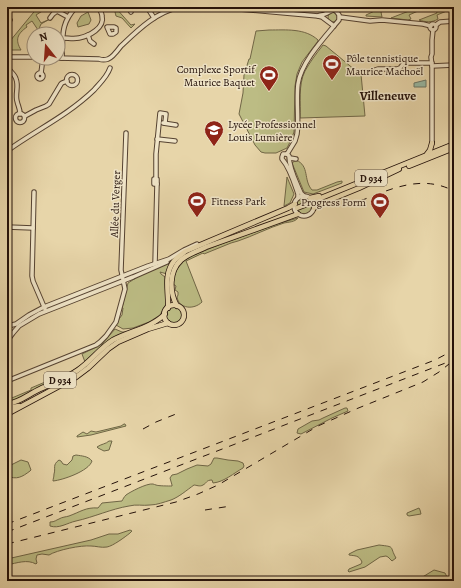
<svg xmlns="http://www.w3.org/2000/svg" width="461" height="588" font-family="Alegreya,serif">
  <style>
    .green { fill: #bcbc84; stroke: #706646 }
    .water { fill: #98b9a4; stroke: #6a7666 }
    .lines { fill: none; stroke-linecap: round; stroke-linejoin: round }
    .major-tunnel { stroke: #c0ae89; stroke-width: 4.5; stroke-dasharray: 4.5 2; stroke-linecap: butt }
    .minor-casing { stroke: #554231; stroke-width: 5.5 }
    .major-casing { stroke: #241109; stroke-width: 6 }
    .minor { stroke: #efe4c7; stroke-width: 3.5 }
    .major { stroke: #e7d5a9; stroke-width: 4.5 }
    .rail { stroke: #241109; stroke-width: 1; stroke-dasharray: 7 7; stroke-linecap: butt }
    .labels { text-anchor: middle; stroke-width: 3; stroke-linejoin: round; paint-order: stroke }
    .shield { fill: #efe4c7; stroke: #615042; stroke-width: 1 }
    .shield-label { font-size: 10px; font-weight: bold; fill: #241109 }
    .poi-label { font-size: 11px; fill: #241109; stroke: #efe4c7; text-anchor: start }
    .street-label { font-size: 11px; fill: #241109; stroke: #efe4c7 }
    .quarter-label { font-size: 13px; font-weight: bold; fill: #241109; stroke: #efe4c7 }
  </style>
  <rect width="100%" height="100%" fill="#e7d5a9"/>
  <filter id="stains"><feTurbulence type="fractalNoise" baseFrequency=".005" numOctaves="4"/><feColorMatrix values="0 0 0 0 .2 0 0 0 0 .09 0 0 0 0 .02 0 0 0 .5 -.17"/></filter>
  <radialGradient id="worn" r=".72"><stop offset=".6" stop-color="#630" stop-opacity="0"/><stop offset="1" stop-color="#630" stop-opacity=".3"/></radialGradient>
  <!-- green -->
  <g class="green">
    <path d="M38 7H44L43 8 44 10 36 15 41 23 50 19 41 24 38 31 34 33 38 30 32 21 26 25 27 27C17 34 15 40 21 50H7L10 41Z"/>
    <path d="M112 7H115L131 25 135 24 131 28 122 18 116 16 115 12Z"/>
    <path d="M381 7H393L381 12 382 17 366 16V15L381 8Z"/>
    <path d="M408 7H427L409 15 411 19 408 20 391 18 409 11Z"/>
    <path d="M433 7H454V8L437 15 438 19C432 23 425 22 419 20L437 13 436 10H434Z"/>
    <circle cx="333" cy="17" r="5"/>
    <path d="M88 12 91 20 89 24 78 27 77 23 81 16Z"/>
    <path d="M269 30C286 30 305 28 318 40V41L302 62 297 74 295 86 294 132 291 140 287 148 276 153H265L261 152 255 145 239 114 243 93 244 75 249 59H250L256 31Z"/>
    <path d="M323 45 326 46 355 70 361 74 365 116 300 118C301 103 298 85 305 71 310 62 316 54 323 45Z"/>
    <path d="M296 160C310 166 303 180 312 190H317L337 182 342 181V183L313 194 304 192 292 163Z"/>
    <path d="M287 177 294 194 290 203 284 206Z"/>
    <path d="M302 198 309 200 312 205 311 211 305 214 299 213 296 207 297 202Z"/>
    <path d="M298 218C295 222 289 222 284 223 268 228 253 236 238 241L231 243 204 254 203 253 186 261 202 302C194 310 179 309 177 297L178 295V292L175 290 176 286 173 284 174 276 177 269 184 261 191 256 221 244 277 224Z"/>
    <path d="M184 251 167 274 160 272 161 274 165 277 166 304 160 315 149 322 133 328 123 329 116 325 119 319 122 315 123 308H122L128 283 139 276 167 264 168 263V260Z"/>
    <circle cx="174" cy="315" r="8"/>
    <path d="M115 329 122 332H127L114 338 79 369 17 401 7 403V400L31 390V388L57 377 58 378 74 370 85 362 82 354 102 344Z"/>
    <path d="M345 408H347L348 411 332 418 301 434 297 433 298 429 312 421 319 420 323 418Z"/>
    <path d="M124 424H125L126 426 91 435 77 437V436L83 432 87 434 91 431 96 432 121 426Z"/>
    <path d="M109 441H112L109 450 104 451 98 448 97 447C101 444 106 444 109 441Z"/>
    <path d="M76 455C82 456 88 456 92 461 89 471 63 480 53 481 53 479 54 477 54 474 56 468 52 465 59 460L61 461 63 464 67 465 72 460 73 456Z"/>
    <path d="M214 458H217L228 460 238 461 243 463 244 466 243 468C234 473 224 482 213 483L212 480C206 480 207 483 203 485 200 487 196 485 194 485 187 490 179 497 171 500 164 502 157 505 150 505 143 506 136 504 129 506 111 509 94 517 76 521 67 523 59 529 50 526V522C55 522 56 520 59 519 62 517 66 517 69 516 80 512 86 507 98 508L102 503 122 501C123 499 124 497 126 495 130 492 147 483 153 484 154 484 155 485 156 485 158 486 169 486 172 486V485L170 478 172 475 177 474 187 469 197 465 208 466 211 464Z"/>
    <path d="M21 460 28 462 31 470 30 471C22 477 17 480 7 476V467Z"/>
    <path d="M419 508 420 510 421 514 409 516 407 515V513Z"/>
    <path d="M130 530 132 531 130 533C125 537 113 546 107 547 101 548 96 546 91 546 81 545 57 550 49 555L42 554 37 555 36 559 37 563 36 564C27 559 17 563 7 565V559L91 540 109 534H118Z"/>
    <path d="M379 545C396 547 389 546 396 558L392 561 388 557 386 556 380 557 365 567 349 572 348 571 349 569 361 564 362 562C359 555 355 556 349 555V554L357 550Z"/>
    <path d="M434 570 445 573 448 579 454 578V581H416Z"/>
  </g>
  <!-- water -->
  <path class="water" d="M426 80V87H414V83Z"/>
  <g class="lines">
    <!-- major-tunnel -->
    <g class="major-tunnel">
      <path d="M311 204 316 202"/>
      <path d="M293 212 298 209"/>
    </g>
    <defs>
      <g id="minor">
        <path d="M128 7 131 12"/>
        <path d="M147 7 154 18"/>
        <path d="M216 7 318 16C320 15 323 15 325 14 332 11 334 7 339 15V20C325 37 301 62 298 84 296 101 299 118 297 134L295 141 287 154"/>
        <path d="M318 16 322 17 334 26"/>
        <path d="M340 17 370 21 382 20 423 24 431 26"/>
        <path d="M7 18 10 20"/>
        <path d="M50 18 53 14 57 11 68 17"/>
        <circle cx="433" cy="27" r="3"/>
        <path d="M436 25 440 22 454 21"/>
        <path d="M107 27H114L116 28V32L113 34H110Z"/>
        <path d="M88 35 90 41 94 44"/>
        <path d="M63 38C68 38 74 39 79 38 89 36 105 28 102 16 102 13 100 10 98 7"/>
        <path d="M31 41 34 36"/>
        <path d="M7 57H34"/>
        <path d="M57 58 99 59C102 60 105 60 108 59 112 58 118 50 121 46 138 30 156 12 180 7"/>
        <path d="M62 58C63 37 60 24 76 7"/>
        <path d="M7 66C9 71 15 74 16 79 19 86 15 94 17 101 18 106 20 108 20 114"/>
        <path d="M432 66 454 65"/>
        <path d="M372 71 378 69H397L400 68 404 63H432"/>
        <circle cx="40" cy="76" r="3"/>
        <path d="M41 73 43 58"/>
        <circle cx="72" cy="80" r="5.5"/>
        <circle cx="20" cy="118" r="4.5"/>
        <path d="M25 116 36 110 46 106 49 104 61 84 62 83 67 81"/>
        <path d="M163 123 176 125"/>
        <path d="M157 139 175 141"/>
        <path d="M432 143V66L431 57 432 54V40L433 30"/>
        <path d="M7 151C36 130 67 116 94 90 100 83 107 77 110 68"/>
        <path d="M287 154H283L282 157V159C290 168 294 182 298 194V198"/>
        <path d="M287 154 289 156C289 168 296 181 301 193L304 196"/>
        <path d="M290 158 296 159"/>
        <path d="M156 179H154V184H157V179H156V154L160 113 166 114 165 123"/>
        <path d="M34 192 32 276 33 281 45 309"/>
        <circle cx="304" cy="206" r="10"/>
        <path d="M7 227 33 228"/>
        <path d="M155 264 157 184"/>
        <path d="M8 326 16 324 29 315 44 307 148 266 169 259 184 250 197 244"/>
        <path d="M7 340 10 337 13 333 19 326 39 314 133 277 167 262"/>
        <path d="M7 381 96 345 100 342 106 336 116 322 125 289 121 270 126 133"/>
      </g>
      <g id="major">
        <path d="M427 154 430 150 432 143"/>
        <path d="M409 166 454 148"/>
        <path d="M310 198 319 196"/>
        <path d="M316 200 454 144"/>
        <path d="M297 208 310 203"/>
        <path d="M314 208 320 204 359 188 399 169"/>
        <circle cx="174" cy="315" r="10"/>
        <path d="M177 306C169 292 169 271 181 260 188 254 198 251 206 247L298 214"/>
        <path d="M168 308C169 292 163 275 174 261 177 257 182 254 186 251L288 208 295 204"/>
        <path d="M7 404C19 403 29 394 40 389 53 383 67 378 78 370 91 361 100 348 113 340 130 331 151 328 165 314"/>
        <path d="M7 408 19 406"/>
        <path d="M7 414 76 377 88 368 108 349 118 342 148 329 168 323"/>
      </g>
    </defs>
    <!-- minor casing -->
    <use href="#minor" class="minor-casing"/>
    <!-- major casing -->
    <use href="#major" class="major-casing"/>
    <!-- minor -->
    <use href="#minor" class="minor"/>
    <!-- major -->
    <use href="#major" class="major"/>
    <!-- rail -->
    <g class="rail">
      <path d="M360 201C391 189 421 174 454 191"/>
      <path d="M143 429 156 422 176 414"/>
      <path d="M205 510 231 506"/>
      <path d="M7 524 435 360 454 350"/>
      <path d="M7 532 448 362"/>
      <path d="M7 544 176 502 198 494 218 485 318 426 356 409 423 382 439 372 454 360"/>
    </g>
  </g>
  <!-- icons -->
  <defs>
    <symbol id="stadium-pin" viewBox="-11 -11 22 30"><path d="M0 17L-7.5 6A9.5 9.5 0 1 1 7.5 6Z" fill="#8f2418" stroke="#efe4c7"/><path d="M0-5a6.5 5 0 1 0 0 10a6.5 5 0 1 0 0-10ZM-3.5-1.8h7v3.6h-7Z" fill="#fff"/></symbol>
    <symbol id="school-pin" viewBox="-11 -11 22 30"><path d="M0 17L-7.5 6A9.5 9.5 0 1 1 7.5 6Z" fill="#8f2418" stroke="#efe4c7"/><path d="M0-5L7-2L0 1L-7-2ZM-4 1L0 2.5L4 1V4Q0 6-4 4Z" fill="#fff"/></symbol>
  </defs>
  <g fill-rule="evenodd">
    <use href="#stadium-pin" x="321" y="53" width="22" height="30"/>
    <use href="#stadium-pin" x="258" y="64" width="22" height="30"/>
    <use href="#school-pin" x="203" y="119" width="22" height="30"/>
    <use href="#stadium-pin" x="186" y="190" width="22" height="30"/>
    <use href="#stadium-pin" x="369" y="191" width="22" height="30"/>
  </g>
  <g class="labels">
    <!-- shield labels -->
    <g class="shield">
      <rect x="355" y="170" width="32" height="16" rx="3"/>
      <rect x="44" y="372" width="32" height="16" rx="3"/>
    </g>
    <g class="shield-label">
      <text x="371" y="182">D 934</text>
      <text x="60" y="384">D 934</text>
    </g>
    <!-- poi labels -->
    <g class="poi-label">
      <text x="346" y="62">Pôle tennistique<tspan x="346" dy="13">Maurice Machoël</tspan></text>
      <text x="255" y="73" text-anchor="end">Complexe Sportif<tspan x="255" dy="13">Maurice Baquet</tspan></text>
      <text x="228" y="128">Lycée Professionnel<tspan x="228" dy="13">Louis Lumière</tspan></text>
      <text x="211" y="205">Fitness Park</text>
      <text x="366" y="206" text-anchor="end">Progress Form</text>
    </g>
    <!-- street labels -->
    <g class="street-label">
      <text transform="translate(115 204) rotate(-88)" y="4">Allée du Verger</text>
    </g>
    <!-- quarter labels -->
    <g class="quarter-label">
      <text x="388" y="100">Villeneuve</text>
    </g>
  </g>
  <!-- margin -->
  <rect width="461" height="588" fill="none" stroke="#e7d5a9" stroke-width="24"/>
  <rect x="8" y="8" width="445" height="572" fill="none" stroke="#241109" stroke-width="2"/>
  <rect x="12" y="12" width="437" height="564" fill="none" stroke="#241109"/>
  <!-- north arrow -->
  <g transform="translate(46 46) rotate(343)"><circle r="19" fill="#efe4c7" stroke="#9e907b"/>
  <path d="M0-3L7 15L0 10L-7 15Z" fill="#8f2418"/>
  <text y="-6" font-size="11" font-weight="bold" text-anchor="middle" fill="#241109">N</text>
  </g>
  <rect width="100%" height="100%" filter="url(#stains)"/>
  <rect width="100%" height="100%" fill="url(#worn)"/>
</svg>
